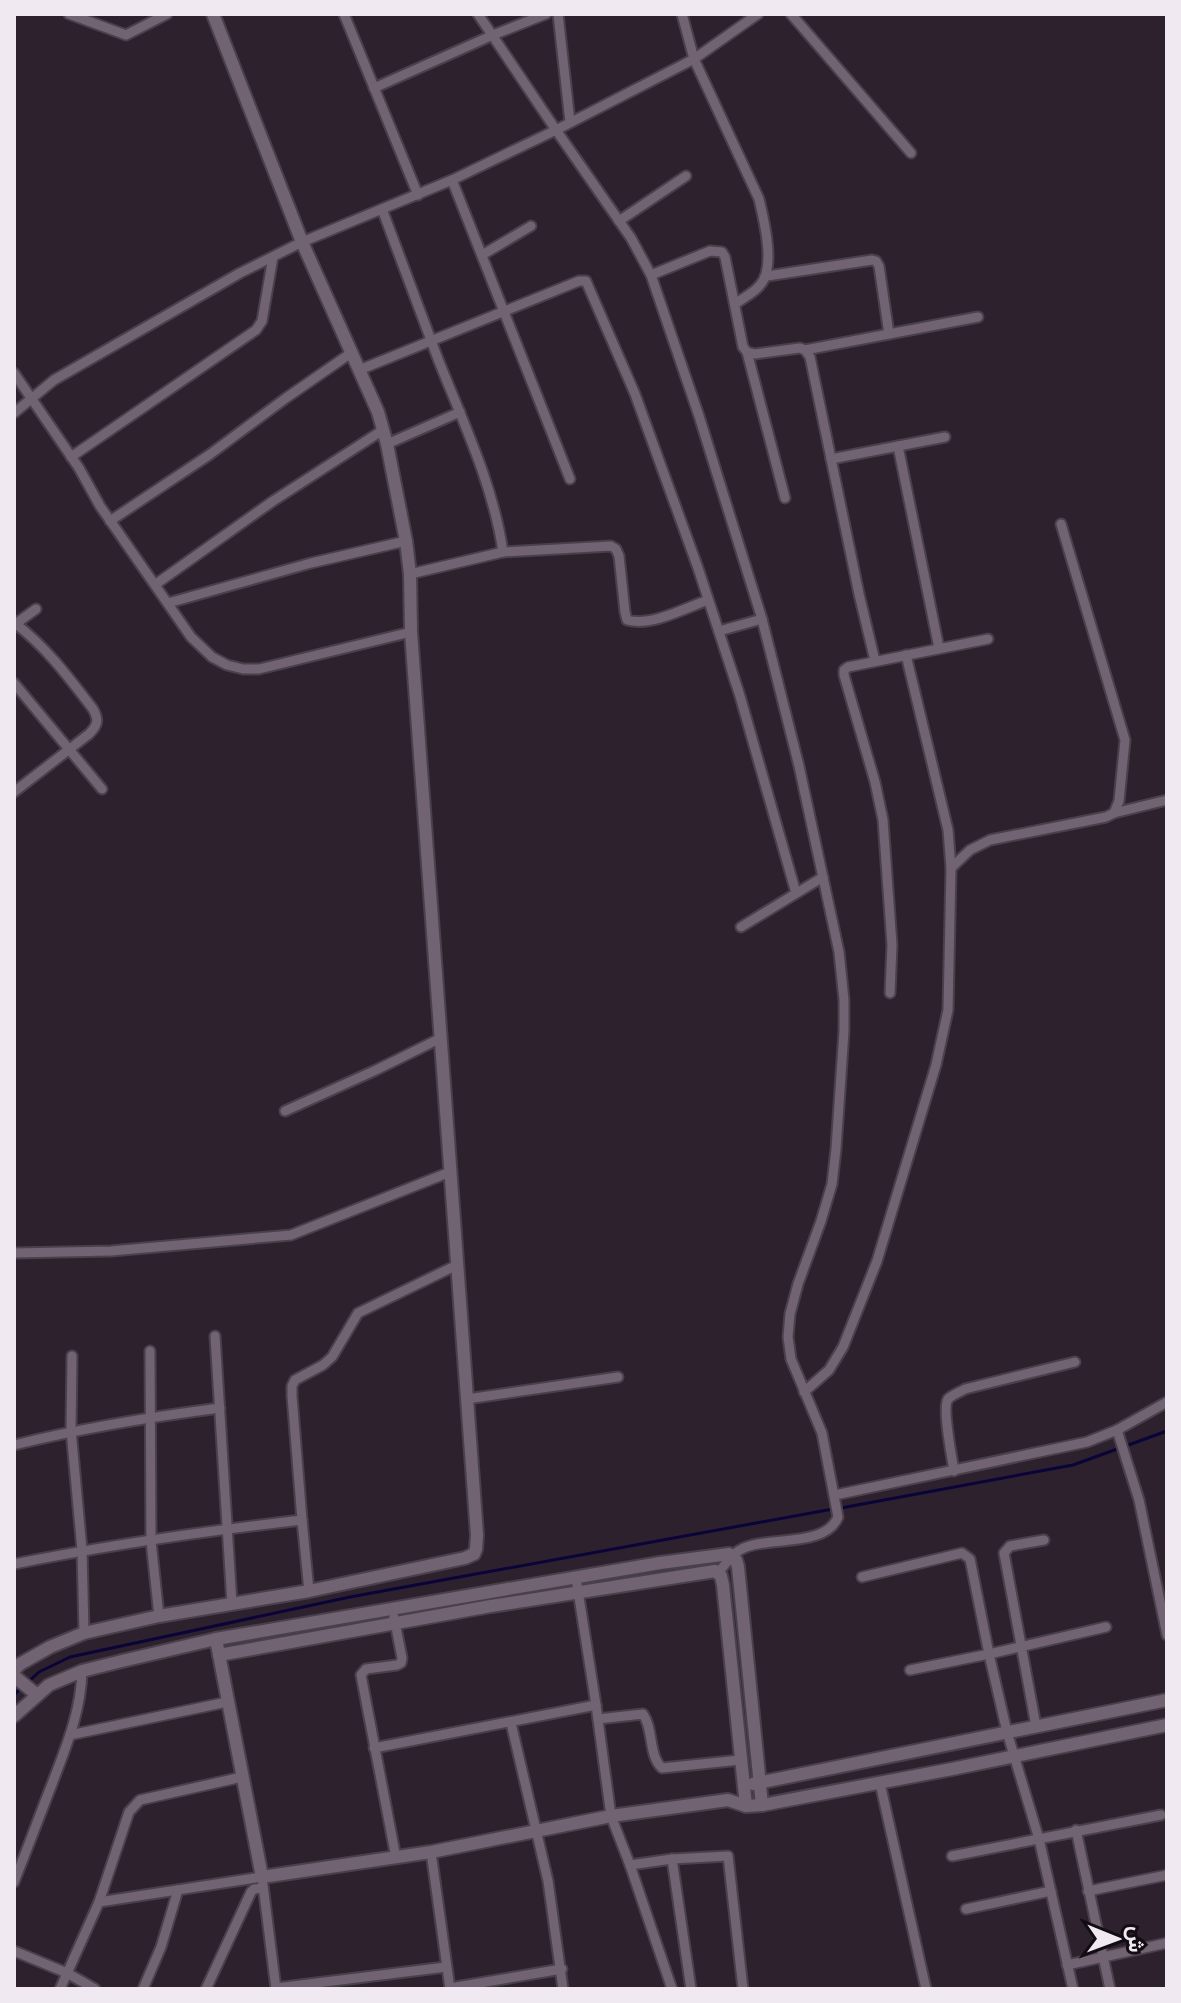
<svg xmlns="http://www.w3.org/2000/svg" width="1181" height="2003" font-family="'Public Sans',Vazirmatn,sans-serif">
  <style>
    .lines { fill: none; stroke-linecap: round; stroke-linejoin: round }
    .stream { stroke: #0b0439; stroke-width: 3 }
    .street-casing { stroke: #4a404b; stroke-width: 13 }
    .secondary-casing { stroke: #4a404b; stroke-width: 16 }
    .street { stroke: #716372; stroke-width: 9 }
    .secondary { stroke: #716372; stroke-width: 12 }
  </style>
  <rect width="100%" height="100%" fill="#2d212e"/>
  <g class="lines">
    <!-- stream -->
    <g class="stream">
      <path d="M841 1508 1073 1465 1167 1431"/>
      <path d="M27 1683 39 1672 70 1657 350 1597 833 1509"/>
      <path d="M14 1695 21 1688"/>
    </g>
    <defs>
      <g id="street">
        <path d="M69 14 126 35 167 14"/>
        <path d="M344 14 418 195"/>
        <path d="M478 14 556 130 631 238 651 275 699 416 762 619 799 766 839 952 844 1000V1031L836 1149 832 1184 821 1221 798 1284 790 1314 788 1337 791 1359 822 1433 838 1517C825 1549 765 1535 740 1550 731 1555 725 1565 718 1573"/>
        <path d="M558 14 570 122"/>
        <path d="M682 14 694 59 759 199C764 220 776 268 760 285 754 293 743 298 735 304"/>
        <path d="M791 14 911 153"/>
        <path d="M374 88 493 35 546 14"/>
        <path d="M452 180 570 479"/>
        <path d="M382 209C401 259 419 309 438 359 463 422 493 484 503 552"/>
        <path d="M619 221 686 176"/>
        <path d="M482 255 531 226"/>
        <path d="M651 275 710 251 722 252 725 257 743 347 747 352 755 354 800 348 805 350 810 357 859 594 875 661"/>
        <path d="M767 276 872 260 876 261 879 266 889 334"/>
        <path d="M805 350 978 317"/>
        <path d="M747 352 785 498"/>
        <path d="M359 370 579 281H586L635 394 698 568 740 696 796 893"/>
        <path d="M14 373 79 468 100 506 191 637 212 657 227 665 243 669H259L411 632"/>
        <path d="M14 413 54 380 240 273 302 242 452 180 556 130 694 59 758 14"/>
        <path d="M387 444 460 412"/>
        <path d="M898 446 939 648"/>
        <path d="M71 457 256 330 262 321 273 257"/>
        <path d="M831 459 945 437"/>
        <path d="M110 521 209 455 286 398 351 353"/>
        <path d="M410 574 503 552 611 546 616 549 619 556 625 612 627 620C651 627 685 608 708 600"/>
        <path d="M156 584 273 501 383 430"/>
        <path d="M168 603 311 563 406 541"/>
        <path d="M14 625 36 609"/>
        <path d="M719 631 762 619"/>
        <path d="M14 683 102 789"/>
        <path d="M14 792 89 734C98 725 99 720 93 709 69 678 47 648 16 624"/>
        <path d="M1114 813 1167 800"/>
        <path d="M951 868 970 850 990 840 1106 817 1114 813 1119 801 1125 740 1061 524"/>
        <path d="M741 927 823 877"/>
        <path d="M890 993 892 945 883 820 875 782 844 675V670L848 667 988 639"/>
        <path d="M285 1111 376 1070 441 1038"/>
        <path d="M14 1253 111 1251 291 1235 450 1172"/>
        <path d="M215 1336 232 1604"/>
        <path d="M150 1351 151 1541 159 1616"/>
        <path d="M72 1356 71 1430 82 1550 84 1633"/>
        <path d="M804 1392 829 1370 843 1347 877 1261 936 1065 948 1010 951 868 948 830 906 655"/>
        <path d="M467 1399 618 1377"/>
        <path d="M1117 1430 1139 1500 1167 1635"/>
        <path d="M14 1445C82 1428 150 1417 220 1408"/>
        <path d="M954 1471C952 1458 942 1408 948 1399 952 1395 960 1392 965 1389L1075 1362"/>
        <path d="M835 1495 1087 1442 1117 1430 1167 1402"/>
        <path d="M302 1520 292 1396V1386L295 1380 323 1365 332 1357 358 1313 457 1265"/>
        <path d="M14 1564C109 1545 206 1531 302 1520L309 1591"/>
        <path d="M862 1577 962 1553 970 1559 989 1654 910 1670"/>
        <path d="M576 1578 596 1705 611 1816 630 1865 672 1989"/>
        <path d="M394 1617 402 1658 401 1663 397 1665 366 1669 361 1675 396 1858"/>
        <path d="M598 1719 643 1714C654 1730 648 1755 662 1768L740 1760"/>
        <path d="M511 1723 548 1881 563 1989"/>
        <path d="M1036 1726 1004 1553 1010 1546 1044 1540"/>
        <path d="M70 1735 227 1702"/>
        <path d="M374 1748 596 1705"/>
        <path d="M880 1783 926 1989"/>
        <path d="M1076 1830 1110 1989"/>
        <path d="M431 1852 450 1989"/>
        <path d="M952 1856 1161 1815"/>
        <path d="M672 1859 691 1989"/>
        <path d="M630 1865 672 1859 728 1856 743 1989"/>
        <path d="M14 1882C27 1850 39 1817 52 1784 66 1747 81 1712 82 1671"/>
        <path d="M1088 1891 1167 1875"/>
        <path d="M99 1902 262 1877 276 1989"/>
        <path d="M966 1909 1051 1891"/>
        <path d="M14 1951 67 1973 95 1989"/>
        <path d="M1067 1965 1167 1943"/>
        <path d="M276 1988 446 1967"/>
        <path d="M450 1988 562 1969"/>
        <path d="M60 1989 99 1902 129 1812 140 1800 242 1777"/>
        <path d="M143 1989 161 1947 178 1890"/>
        <path d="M206 1989 251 1892 254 1889 263 1888"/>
        <path d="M1073 1989 1039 1839 1007 1732 989 1654 1106 1627"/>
      </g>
      <g id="secondary">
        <path d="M216 1639 262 1877 431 1852 611 1816 728 1800 746 1806 762 1805 952 1769 1167 1725"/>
        <path d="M219 1655 491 1606 715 1571 721 1576 723 1585 746 1806"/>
        <path d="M14 1670 20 1664 50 1647 84 1633 159 1616 309 1591 465 1558 474 1554 476 1549 477 1535 411 632 410 574 406 541 387 444 378 412 302 242 213 14"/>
        <path d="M14 1676 37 1695"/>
        <path d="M14 1716 49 1685 82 1671 122 1661 216 1639 660 1563 729 1554 736 1560 738 1567 762 1805"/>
        <path d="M753 1784 1167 1700"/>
      </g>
    </defs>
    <!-- street casing -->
    <use href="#street" class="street-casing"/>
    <!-- secondary casing -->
    <use href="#secondary" class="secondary-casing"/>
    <!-- street -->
    <use href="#street" class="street"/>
    <!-- secondary -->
    <use href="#secondary" class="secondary"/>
  </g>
  <!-- border -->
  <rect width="1181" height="2003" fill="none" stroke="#f1e9f1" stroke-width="32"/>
  <!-- north arrow -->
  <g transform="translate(1117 1939) rotate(91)" stroke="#120d12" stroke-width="6" paint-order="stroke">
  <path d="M0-6L14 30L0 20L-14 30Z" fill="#f1e9f1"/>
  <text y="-12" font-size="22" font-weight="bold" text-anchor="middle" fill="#f1e9f1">ش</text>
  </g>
</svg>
